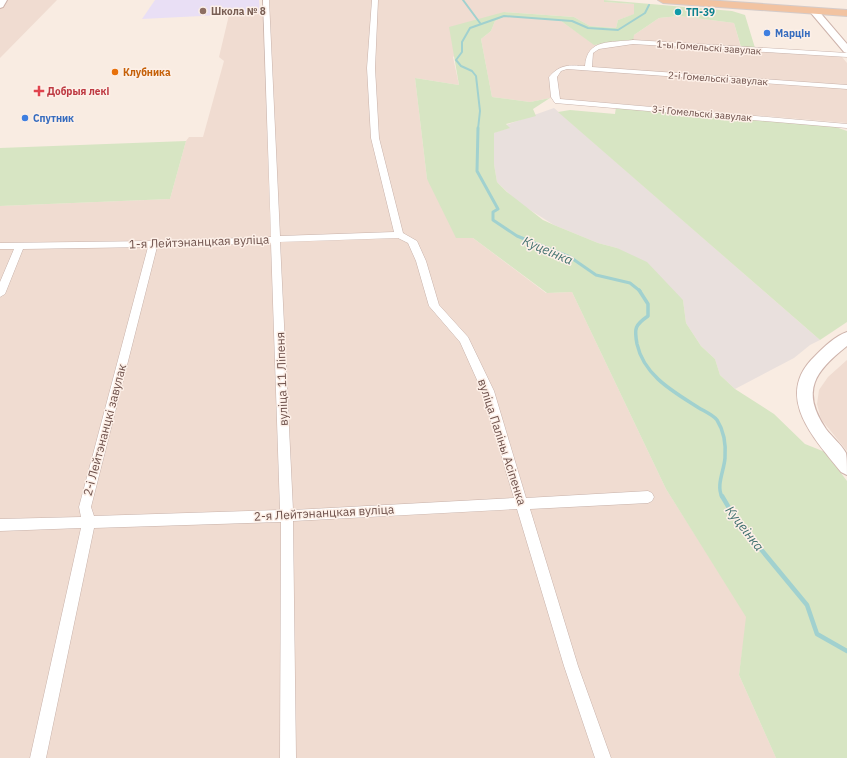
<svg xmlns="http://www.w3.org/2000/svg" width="847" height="758" font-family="'IBM Plex Sans',sans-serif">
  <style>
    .residential { fill: #f0dcd1 }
    .industrial { fill: #e9e0dd }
    .education { fill: #e9dff5 }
    .green { fill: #d7e5c3 }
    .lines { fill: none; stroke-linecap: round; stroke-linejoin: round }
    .stream-far3 { stroke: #a1d1cf; stroke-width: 2 }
    .stream-far2 { stroke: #a1d1cf; stroke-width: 3 }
    .stream-far1 { stroke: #a1d1cf; stroke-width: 3.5 }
    .stream { stroke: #a1d1cf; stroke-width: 4.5 }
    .street-casing { stroke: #c8b2aa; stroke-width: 1 }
    .secondary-casing { stroke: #ceb3ab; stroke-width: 2 }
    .primary-casing { stroke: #d4cbc9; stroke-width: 2 }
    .street { fill: #fff; fill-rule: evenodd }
    .secondary { fill: #fff; fill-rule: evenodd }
    .primary { fill: #f2c3a1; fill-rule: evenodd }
    .education-dot { fill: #8d6e63; stroke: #fdf0e8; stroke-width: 1.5 }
    .culture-dot { fill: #0f9aa8; stroke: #fdf0e8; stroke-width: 1.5 }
    .shop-dot { fill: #3f7fe0; stroke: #fdf0e8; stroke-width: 1.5 }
    .food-dot { fill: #e8710a; stroke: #fdf0e8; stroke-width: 1.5 }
    .health-dot { fill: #e0444e; stroke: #fdf0e8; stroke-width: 1.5 }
    .labels { text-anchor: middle; stroke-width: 3; stroke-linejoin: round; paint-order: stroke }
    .far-education-label { font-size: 10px; font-weight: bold; fill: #785e54; stroke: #fdf0e8; text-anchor: start }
    .far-culture-label { font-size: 10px; font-weight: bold; fill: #0d838f; stroke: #fdf0e8; text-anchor: start }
    .far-shop-label { font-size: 10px; font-weight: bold; fill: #366cbe; stroke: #fdf0e8; text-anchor: start }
    .far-street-label { font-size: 10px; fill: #6e514b; stroke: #fdf0e8 }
    .far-food-label { font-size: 10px; font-weight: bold; fill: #c56008; stroke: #fdf0e8; text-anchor: start }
    .far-health-label { font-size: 10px; font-weight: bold; fill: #be3a42; stroke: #fdf0e8; text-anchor: start }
    .street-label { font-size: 12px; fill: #6e514b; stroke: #fdf0e8 }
    .water-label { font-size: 13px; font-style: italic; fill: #427270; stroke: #fdf0e8 }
  </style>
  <rect width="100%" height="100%" fill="#f9ece2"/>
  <!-- residential -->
  <g class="residential">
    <path d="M0 0H57L0 58Z"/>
    <path d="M270 0H604V2L634 4 635 14 618 20 616 28 590 26 574 17 504 12 453 57 459 85 415 78 427 179 473 238 546 293 572 292 666 489 747 617 739 675 776 758H0V206L170 199 186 141 189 137H203L224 61 219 57 229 15 269 13Z"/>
    <path d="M506 16 561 21 595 45 634 35 659 18 679 16 734 23 742 51 842 57 847 63V123L550 98 530 102 492 97 481 39 491 31 495 21Z"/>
    <path d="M847 360V451L821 419 817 404 819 390 828 377Z"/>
  </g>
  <!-- industrial -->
  <path class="industrial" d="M554 108 820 340 810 345 794 358 735 389 720 375 715 359 701 346 686 323 683 300 617 248 598 243 554 225 519 203 497 182 494 164 493 133 509 128 506 125Z"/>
  <!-- education -->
  <path class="education" d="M155 0H259L260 13 142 19Z"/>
  <!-- green -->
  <g class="green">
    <path d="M604 0 732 11 745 15 755 48 741 47 734 23 679 16 659 18 634 35 633 41 594 45 561 21 506 16 495 21 491 31 481 39 492 97 530 102 550 98 533 109 536 116 506 124 510 128 494 133V164L497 182 507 192 543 220 554 225 598 243 617 248 647 262 683 300 686 323 701 346 715 359 720 375 735 389 774 414 805 444 825 452 847 481V758H776L739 675 746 617 666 489 572 292 547 293 473 238H456L427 179 415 78 459 85 449 27 504 12 574 17 590 26 616 28 618 20 634 14V4L604 2Z"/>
    <path d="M616 107 833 126 847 131V322L820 340 558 112 570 110 615 114Z"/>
    <path d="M186 141 170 199 0 206V148Z"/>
  </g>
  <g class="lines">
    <!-- stream-far3 -->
    <g class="stream-far3">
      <path d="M463 0 480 23"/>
      <path d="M478 129 480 111 476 76 472 71 461 66 456 60 462 52V42L470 28 504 16 572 21 588 28 618 30 645 13 649 5"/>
    </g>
    <!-- stream-far2 -->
    <path class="stream-far2" d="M478 128 477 171 498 209 493 212V220L517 236 570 257 596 275 630 283 640 291"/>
    <!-- stream-far1 -->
    <path class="stream-far1" d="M639 290 648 304V316C635 325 634 328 637 344 644 376 674 392 699 408 704 411 713 415 717 420 724 431 726 445 725 458 724 471 716 485 722 497"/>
    <!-- stream -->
    <path class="stream" d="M722 496 735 518 807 605 817 634 847 651"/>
    <defs>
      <g id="street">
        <path d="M263 0H269L280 236 394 232 371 138 367 68 372 0H378L375 68 379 138 403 233 417 241 426 261 439 305 468 337 494 391 526 498 648 491 652 493 654 497 652 501 648 503 530 509 578 666 611 758H595L564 666 517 509 293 521 296 758H280L281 522 94 528 46 758H30L81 528 0 531V519L81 517 79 507 148 247 23 249 5 294 0 297V282L14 249H0V243L153 241 271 237ZM398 238 408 243 416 261 429 306 460 342 482 391 514 498 293 510 280 242ZM271 243 280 510 94 516 91 507 157 247Z"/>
        <path d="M633 40 847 53V57L633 44 599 49 593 53 592 67 847 85V89L567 69 561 71 557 77 560 99 847 124V128L555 103 551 97 549 77C560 64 569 65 585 66 587 38 611 43 633 40Z"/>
      </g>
      <g id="secondary">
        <path d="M0 0H7L3 7 0 8Z"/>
        <path d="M814 8 817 9 847 44V53L844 52 811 13 809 11Z"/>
        <path d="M847 332V346C815 371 800 391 826 429 832 437 841 444 846 453 847 458 847 469 847 475L841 472C814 438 773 396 815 356 824 347 835 336 847 332Z"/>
      </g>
      <path id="primary" d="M658 0H706L847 10V16L663 3Z"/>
    </defs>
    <!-- street casing -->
    <use href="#street" class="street-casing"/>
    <!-- secondary casing -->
    <use href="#secondary" class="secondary-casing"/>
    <!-- primary casing -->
    <use href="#primary" class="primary-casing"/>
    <!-- street -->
    <use href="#street" class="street"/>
    <!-- secondary -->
    <use href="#secondary" class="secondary"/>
    <!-- primary -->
    <use href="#primary" class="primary"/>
  </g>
  <!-- markers -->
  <circle class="education-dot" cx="203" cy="11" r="4"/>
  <circle class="culture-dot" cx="678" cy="12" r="4"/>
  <g class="shop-dot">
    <circle cx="767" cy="33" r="4"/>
    <circle cx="25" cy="118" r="4"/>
  </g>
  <circle class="food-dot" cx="115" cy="72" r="4"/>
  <path class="health-dot" d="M37 85h4v4h4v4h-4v4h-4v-4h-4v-4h4z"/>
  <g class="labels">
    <!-- far-education labels -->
    <g class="far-education-label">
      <text x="211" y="15">Школа № 8</text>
    </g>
    <!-- far-culture labels -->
    <g class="far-culture-label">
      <text x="686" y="16">ТП-39</text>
    </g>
    <!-- far-shop labels -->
    <g class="far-shop-label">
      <text x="775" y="37">Марцін</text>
      <text x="33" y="122">Спутник</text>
    </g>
    <!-- far-street labels -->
    <g class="far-street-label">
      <text transform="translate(709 47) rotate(4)" y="4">1-ы Гомельскі завулак</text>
      <text transform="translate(718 78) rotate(4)" y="4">2-і Гомельскі завулак</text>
      <text transform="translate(702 113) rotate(5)" y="4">3-і Гомельскі завулак</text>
    </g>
    <!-- far-food labels -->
    <g class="far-food-label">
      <text x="123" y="76">Клубника</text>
    </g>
    <!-- far-health labels -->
    <g class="far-health-label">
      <text x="47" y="95">Добрыя лекі</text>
    </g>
    <!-- street labels -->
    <g class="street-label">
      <text transform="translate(199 242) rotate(-2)" y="4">1-я Лейтэнанцкая вуліца</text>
      <text transform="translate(282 379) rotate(-92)" y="4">вуліца 11 Ліпеня</text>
      <text transform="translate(105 430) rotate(-75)" y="4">2-і Лейтэнанцкі завулак</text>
      <text transform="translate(502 442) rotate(72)" y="4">вуліца Паліны Асіпенка</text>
      <text transform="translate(324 513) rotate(-3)" y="4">2-я Лейтэнанцкая вуліца</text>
    </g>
    <!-- water labels -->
    <g class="water-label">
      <text transform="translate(548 250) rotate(23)" y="5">Куцеінка</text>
      <text transform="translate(745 528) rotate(52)" y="5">Куцеінка</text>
    </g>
  </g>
</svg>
